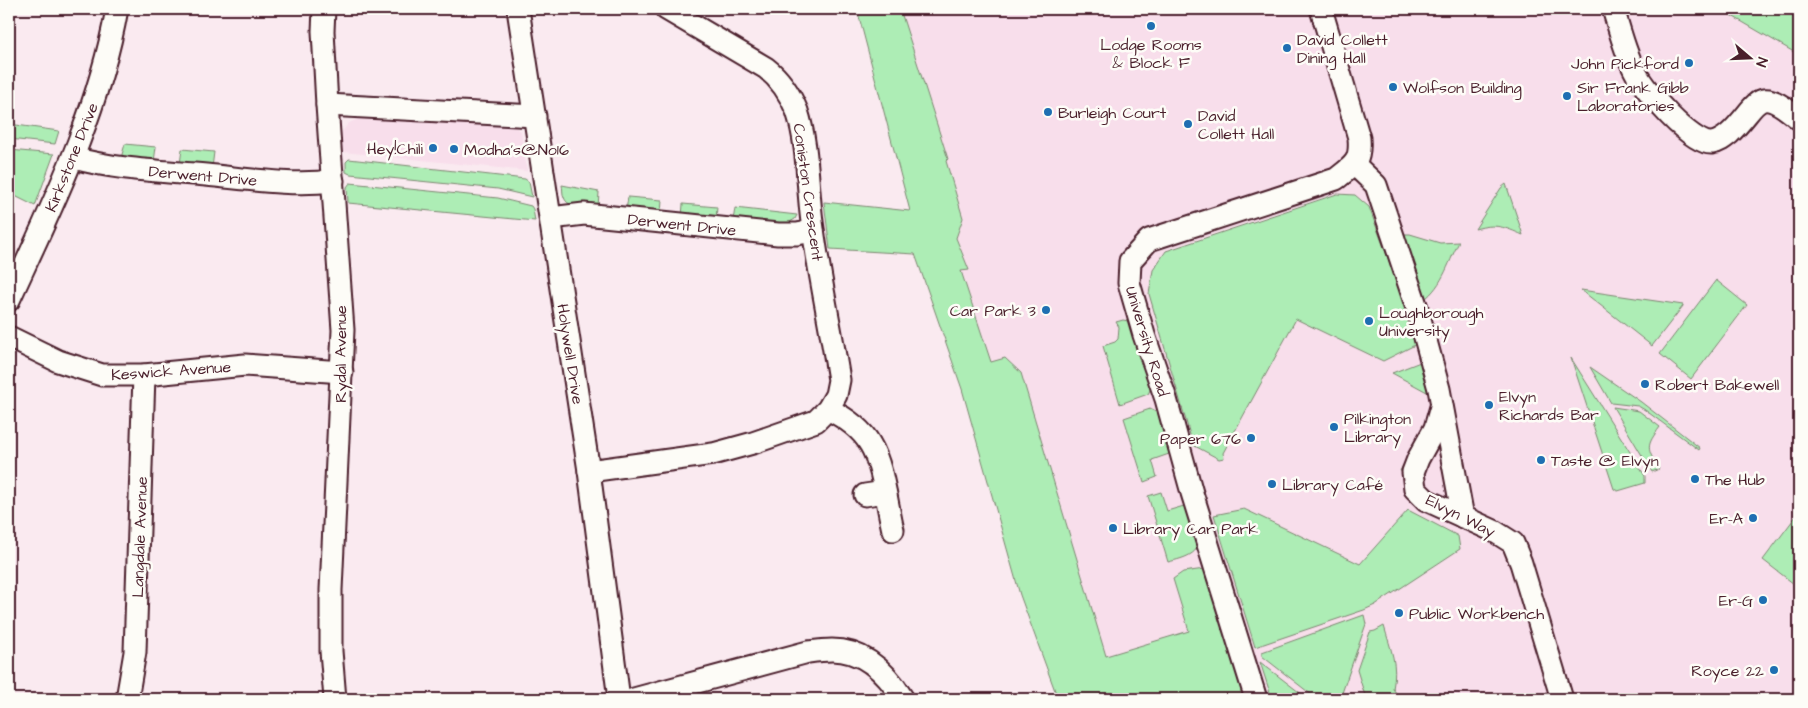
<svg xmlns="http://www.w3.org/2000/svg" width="1808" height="708" font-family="'Architects Daughter',sans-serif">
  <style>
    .built { fill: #f8deeb }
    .green { fill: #adedb5; stroke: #7c8670 }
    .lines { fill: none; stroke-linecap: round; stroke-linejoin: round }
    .stream { stroke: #71819d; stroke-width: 5.5 }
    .street-casing { stroke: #4a1f2b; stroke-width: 25 }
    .street { stroke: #fdfcf7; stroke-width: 21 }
    .poi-dot { fill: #1f6fb2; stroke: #fdfcf7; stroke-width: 2 }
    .labels { text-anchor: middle; stroke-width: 5; stroke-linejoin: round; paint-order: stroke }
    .poi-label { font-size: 16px; fill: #4a1f2b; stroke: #fdfcf7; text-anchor: start }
    .street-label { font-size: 16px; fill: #4a1f2b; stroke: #fdfcf7 }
  </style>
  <rect width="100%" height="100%" fill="#faeaf0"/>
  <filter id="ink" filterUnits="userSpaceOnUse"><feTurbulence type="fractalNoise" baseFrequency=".02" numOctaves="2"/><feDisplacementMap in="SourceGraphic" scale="10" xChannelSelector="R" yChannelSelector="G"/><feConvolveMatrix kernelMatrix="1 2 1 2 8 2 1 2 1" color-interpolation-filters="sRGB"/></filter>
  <g filter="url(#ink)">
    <!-- built -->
    <g class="built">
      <path d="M857 9H1799V699H1058L1020 595 962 389 915 253 910 211Z"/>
      <path d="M360 117 511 125 521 131 527 171 343 152 341 133 348 124Z"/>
    </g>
    <!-- green -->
    <g class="green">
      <path d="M857 9H900L948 159 946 161 963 218 956 238 969 270 961 271 991 362 1005 358 1021 373 1106 656 1189 631 1173 579 1183 572 1212 568 1250 699H1058L1020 595 962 389 915 254 830 249 824 202 910 211Z"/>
      <path d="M1720 9H1799V55Z"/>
      <path d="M9 124 59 131 55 144 9 139Z"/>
      <path d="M125 144 156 147 154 162 121 158Z"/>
      <path d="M182 149 214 152 212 168 180 164Z"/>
      <path d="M9 150 54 154 35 206 9 193Z"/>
      <path d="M349 159 525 179 529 182 532 197 498 189 350 174 346 172V162Z"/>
      <path d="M350 183 498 198 531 206 533 209 535 221 348 203 347 187Z"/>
      <path d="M1506 184 1523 235C1504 227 1496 223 1475 229L1501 188Z"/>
      <path d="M562 185 599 192 598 208C588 207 567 209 564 197 562 194 563 188 562 185Z"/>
      <path d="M1337 194 1355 195 1369 207 1399 288 1415 345 1383 361 1296 319 1223 453 1224 458 1219 459 1193 445 1149 294 1153 270 1166 251Z"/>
      <path d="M628 197 662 200 661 215 626 211Z"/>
      <path d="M683 204 717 207 716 220 682 217Z"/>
      <path d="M735 208 797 215 795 219 785 225 733 221Z"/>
      <path d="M1397 234H1410L1440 243 1459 242C1447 265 1442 289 1419 303Z"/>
      <path d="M1716 280 1747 305 1691 379 1660 354Z"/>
      <path d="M1581 290 1683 305V306L1652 346Z"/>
      <path d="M1123 320 1128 321 1133 325 1153 384 1148 394 1120 404 1103 346 1115 342 1118 339 1119 327 1116 322Z"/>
      <path d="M1571 358 1645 476V483L1618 491 1614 489Z"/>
      <path d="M1428 359C1433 373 1441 390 1440 405 1440 424 1419 452 1413 471H1400L1438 398 1392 373Z"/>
      <path d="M1590 367 1641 402 1700 448 1699 450 1645 410 1638 406 1611 403Z"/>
      <path d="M1613 407 1639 411 1660 427C1646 446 1646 448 1659 469L1652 472Z"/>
      <path d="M1150 409 1160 414 1169 454 1152 460 1157 477 1144 482 1124 418Z"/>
      <path d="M1161 492 1167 511 1184 506C1186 510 1187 516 1190 521 1192 524 1195 527 1197 530 1206 553 1185 558 1168 562L1148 496Z"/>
      <path d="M1244 509 1360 564 1408 510 1458 536 1460 549 1375 605 1364 610 1255 647 1214 515Z"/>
      <path d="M1799 512V577L1794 584 1763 560Z"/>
      <path d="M1364 615 1366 624 1342 693 1338 699H1317L1262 656V652Z"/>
      <path d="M1384 626C1391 651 1398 663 1393 689L1401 699H1366L1357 670 1370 632 1375 631Z"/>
      <path d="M1260 662 1308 699H1272Z"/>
    </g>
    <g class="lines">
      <!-- stream -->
      <path class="stream" d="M1792 9 1799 21"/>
      <defs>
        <g id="street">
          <path d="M324 9 323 31 327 105 343 330 331 590V651L335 699"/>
          <path d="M518 9 589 471 619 699"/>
          <path d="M1613 9C1620 30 1625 54 1636 73 1645 91 1692 145 1712 143 1719 142 1724 138 1729 134 1760 105 1755 82 1799 119"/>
          <path d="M327 105 535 116"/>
          <path d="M74 158C117 170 162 171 206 175 248 179 291 186 333 181"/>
          <path d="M1355 165 1376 185 1417 308 1439 389 1463 517"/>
          <path d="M551 218 584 214 778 234H797L813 231"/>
          <path d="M9 300C53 204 98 114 117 9"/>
          <path d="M9 337 58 361 102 375H144L245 365 342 372"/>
          <path d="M1441 407 1435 428 1418 459 1413 472 1415 489 1426 500 1494 531 1513 543 1521 563 1562 699"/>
          <path d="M828 409C844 417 861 428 870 444 883 465 887 505 893 530"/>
          <path d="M589 471 713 454 753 443 796 428 816 421 828 409 836 395 839 380C831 329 820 279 813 229 807 191 809 147 797 111 790 94 780 79 766 68L666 9"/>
          <path d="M865 495 885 492"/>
          <path d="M127 699 135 652 144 375"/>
          <path d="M634 699 808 652C816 651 824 650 832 650 865 650 887 673 903 699"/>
          <path d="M1256 699 1192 493 1166 399 1144 335 1129 283 1130 261 1149 240 1336 179C1354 165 1361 162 1359 138L1321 9"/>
        </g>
      </defs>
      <!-- street casing -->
      <use href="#street" class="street-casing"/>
      <!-- street -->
      <use href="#street" class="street"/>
    </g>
  </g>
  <!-- markers -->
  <g class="poi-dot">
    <circle cx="1151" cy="26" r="5"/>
    <circle cx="1287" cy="48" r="5"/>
    <circle cx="1689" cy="63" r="5"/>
    <circle cx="1393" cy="87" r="5"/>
    <circle cx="1567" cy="96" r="5"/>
    <circle cx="1048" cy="112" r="5"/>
    <circle cx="1188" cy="124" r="5"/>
    <circle cx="433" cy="148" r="5"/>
    <circle cx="454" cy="149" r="5"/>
    <circle cx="1046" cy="310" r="5"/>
    <circle cx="1369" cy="321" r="5"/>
    <circle cx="1645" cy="384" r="5"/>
    <circle cx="1489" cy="405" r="5"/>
    <circle cx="1334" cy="427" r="5"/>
    <circle cx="1251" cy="438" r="5"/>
    <circle cx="1541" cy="460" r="5"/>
    <circle cx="1695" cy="479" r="5"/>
    <circle cx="1272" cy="484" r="5"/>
    <circle cx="1753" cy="518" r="5"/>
    <circle cx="1113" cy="528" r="5"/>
    <circle cx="1763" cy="600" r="5"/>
    <circle cx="1399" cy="613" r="5"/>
    <circle cx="1774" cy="670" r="5"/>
  </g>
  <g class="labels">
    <!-- poi labels -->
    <g class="poi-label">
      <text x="1297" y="45">David Collett<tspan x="1297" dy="18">Dining Hall</tspan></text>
      <text x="1151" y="50" text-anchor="middle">Lodge Rooms<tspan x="1151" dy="18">&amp; Block F</tspan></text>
      <text x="1679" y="69" text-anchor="end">John Pickford</text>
      <text x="1403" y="93">Wolfson Building</text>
      <text x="1577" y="93">Sir Frank Gibb<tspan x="1577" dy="18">Laboratories</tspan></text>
      <text x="1058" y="118">Burleigh Court</text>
      <text x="1198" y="121">David<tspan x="1198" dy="18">Collett Hall</tspan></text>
      <text x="423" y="154" text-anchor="end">Hey!Chili</text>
      <text x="464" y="155">Modha's@No16</text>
      <text x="1036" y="316" text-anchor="end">Car Park 3</text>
      <text x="1379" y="318">Loughborough<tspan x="1379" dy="18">University</tspan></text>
      <text x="1655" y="390">Robert Bakewell</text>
      <text x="1499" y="402">Elvyn<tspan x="1499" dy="18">Richards Bar</tspan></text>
      <text x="1344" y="424">Pilkington<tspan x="1344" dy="18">Library</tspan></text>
      <text x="1241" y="444" text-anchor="end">Paper 676</text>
      <text x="1551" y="466">Taste @ Elvyn</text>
      <text x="1705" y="485">The Hub</text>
      <text x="1282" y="490">Library Café</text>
      <text x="1743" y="524" text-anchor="end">Er-A</text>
      <text x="1123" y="534">Library Car Park</text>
      <text x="1753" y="606" text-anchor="end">Er-G</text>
      <text x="1409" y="619">Public Workbench</text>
      <text x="1764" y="676" text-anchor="end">Royce 22</text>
    </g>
    <!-- street labels -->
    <g class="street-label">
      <text transform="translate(71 157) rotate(-68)" y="6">Kirkstone Drive</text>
      <text transform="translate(203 175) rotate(5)" y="6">Derwent Drive</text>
      <text transform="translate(809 192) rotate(82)" y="6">Coniston Crescent</text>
      <text transform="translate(682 224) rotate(6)" y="6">Derwent Drive</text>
      <text transform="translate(1148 341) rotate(73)" y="6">University Road</text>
      <text transform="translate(340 354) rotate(-90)" y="6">Rydal Avenue</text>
      <text transform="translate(571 354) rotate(81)" y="6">Holywell Drive</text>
      <text transform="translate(171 370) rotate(-4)" y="6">Keswick Avenue</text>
      <text transform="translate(1461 515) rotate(27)" y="6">Elvyn Way</text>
      <text transform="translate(139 537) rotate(-88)" y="6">Langdale Avenue</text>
    </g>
  </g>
  <!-- margin -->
  <rect width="1808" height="708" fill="none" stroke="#fdfcf7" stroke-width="30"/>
  <rect x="15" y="15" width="1778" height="678" fill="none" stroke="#4a1f2b" stroke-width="2" filter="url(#ink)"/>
  <!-- north arrow -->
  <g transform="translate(1750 58) rotate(109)" stroke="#fdfcf7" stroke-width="4" paint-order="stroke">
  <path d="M0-4L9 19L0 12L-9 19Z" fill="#4a1f2b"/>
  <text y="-8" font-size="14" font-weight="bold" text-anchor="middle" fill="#4a1f2b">N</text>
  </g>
</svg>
